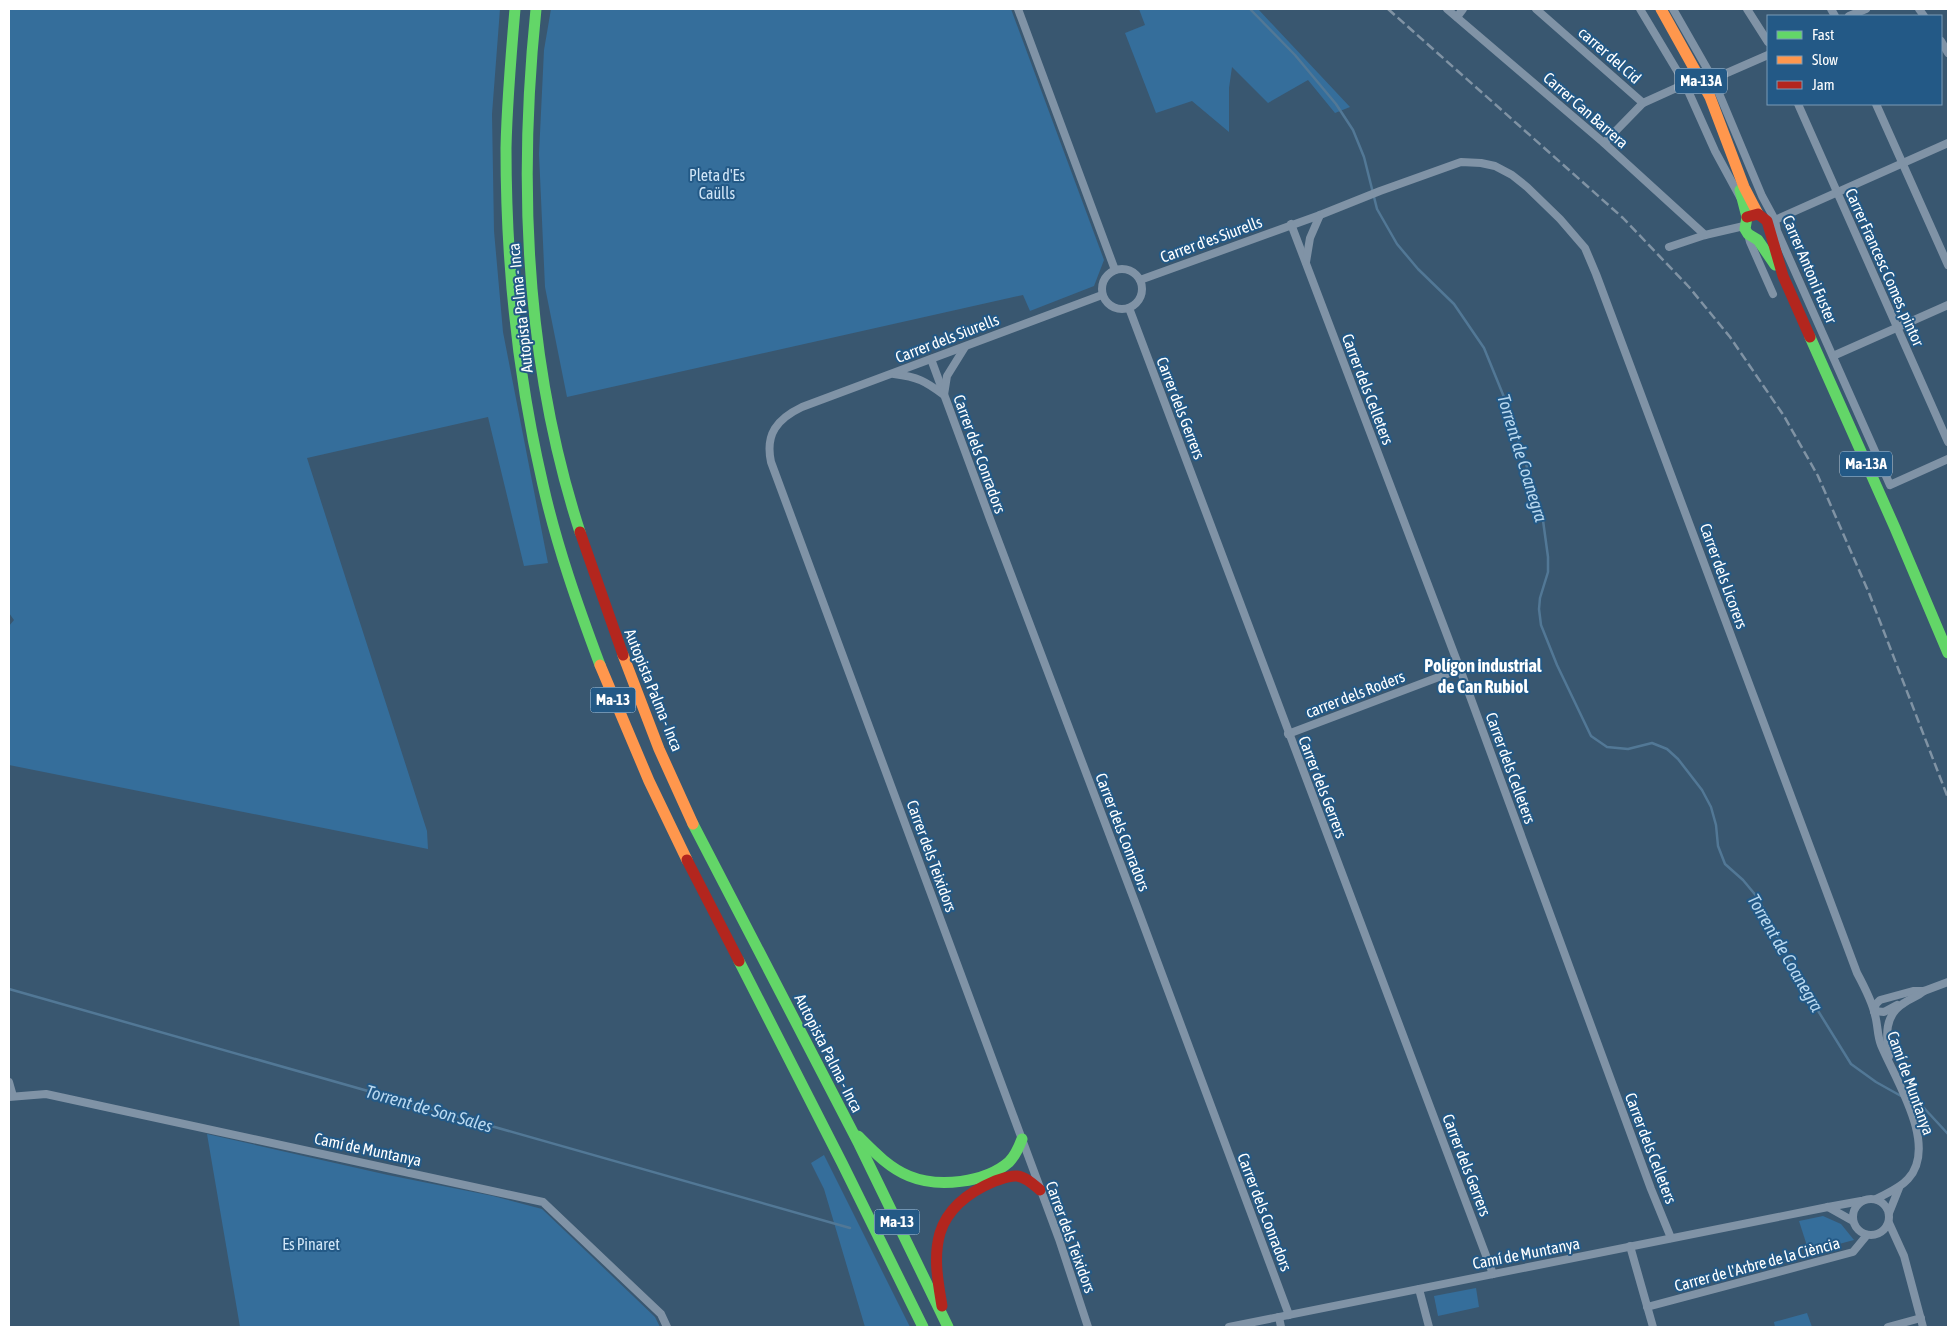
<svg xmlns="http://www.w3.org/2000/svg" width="1957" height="1336" font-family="'Asap Condensed',sans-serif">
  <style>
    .green { fill: #356e9b }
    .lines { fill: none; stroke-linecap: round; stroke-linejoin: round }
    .stream { stroke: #527896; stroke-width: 2.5 }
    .street { stroke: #8093a6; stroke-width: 8 }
    .fast { stroke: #63d668; stroke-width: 11 }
    .slow { stroke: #ff974d; stroke-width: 11 }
    .jam { stroke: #b3261e; stroke-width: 11 }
    .rail { stroke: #8093a4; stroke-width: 2.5; stroke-dasharray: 9 4; stroke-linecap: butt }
    .labels { text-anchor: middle; stroke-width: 4; stroke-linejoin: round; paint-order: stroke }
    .shield { fill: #235986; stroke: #bdcddb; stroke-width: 1 }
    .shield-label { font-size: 15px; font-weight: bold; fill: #fff }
    .street-label { font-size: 16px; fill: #fff; stroke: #235986 }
    .park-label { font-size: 16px; fill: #d1e6f7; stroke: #235986 }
    .water-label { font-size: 18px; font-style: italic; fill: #b8d8f0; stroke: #235986 }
    .neighbourhood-label { font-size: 18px; font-weight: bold; fill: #fff; stroke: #235986 }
  </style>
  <rect width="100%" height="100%" fill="#395770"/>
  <!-- green -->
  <g class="green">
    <path d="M9 9H500L492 114 494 231 503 332 548 563 524 566 488 417 307 458 427 831 428 849 9 765V626L14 620 9 613Z"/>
    <path d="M551 9H1011L1104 260 1094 286 1030 311 1023 295 567 397 545 287 539 154 544 50Z"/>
    <path d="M1139 9H1258L1350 107 1335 113 1308 80 1268 103 1232 67 1229 88V132L1192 101 1156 113 1125 33 1145 25Z"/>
    <path d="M207 1134 388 1175 493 1196 542 1209 655 1317 660 1327H240Z"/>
    <path d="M824 1155 910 1327H865L824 1189 811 1163Z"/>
    <path d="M1823 1216 1841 1224 1854 1240 1809 1252 1799 1221Z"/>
    <path d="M1476 1288 1479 1307 1438 1316 1434 1296Z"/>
    <path d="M1807 1313 1812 1327H1775L1774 1322Z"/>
  </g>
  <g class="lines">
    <!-- stream -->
    <g class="stream">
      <path d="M1250 9 1295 55 1336 104 1353 130 1364 157 1377 209 1397 244 1418 269 1454 304 1484 348 1504 397 1542 513 1548 557V572L1540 598 1539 609 1541 625 1557 665 1591 736 1607 747 1628 749 1652 743 1667 749 1678 759 1702 790 1711 807 1716 825 1718 846 1725 864 1743 880 1758 898 1794 972 1851 1064 1876 1082 1901 1096"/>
      <path d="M9 989 850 1228"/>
      <path d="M1908 1099 1924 1108 1948 1134"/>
    </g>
    <!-- street -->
    <g class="street">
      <path d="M1018 9 1115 270"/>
      <path d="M1447 9 1604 143 1705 235"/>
      <path d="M1536 9 1643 103"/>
      <path d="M1640 9 1685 84 1715 151 1740 197"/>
      <path d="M1673 9 1713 79 1762 196 1775 220 1777 231 1890 485 1948 459"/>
      <path d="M1747 9 1768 42"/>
      <path d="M1831 9 1835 16"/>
      <path d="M1919 9 1924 16"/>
      <path d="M1849 16 1866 9"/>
      <path d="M1457 17 1463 9"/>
      <path d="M1941 41 1948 53"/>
      <path d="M1713 79 1768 55"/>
      <path d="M1798 104 1948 442"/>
      <path d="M1876 104 1948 265"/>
      <path d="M1604 143 1643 103 1685 84"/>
      <path d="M1775 220 1948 143"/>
      <path d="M1291 224 1460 669 1651 1189 1671 1238"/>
      <path d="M1748 234 1750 242 1773 294"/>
      <path d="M1669 247 1705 235 1744 226"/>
      <path d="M1306 262 1310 238 1320 215"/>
      <circle cx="1122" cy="289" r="20"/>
      <path d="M1140 280 1320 215 1380 191 1461 162 1481 163 1495 166 1512 175 1527 187 1560 219 1585 248 1596 274 1857 973C1864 986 1872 1001 1875 1015 1878 1025 1877 1035 1881 1045 1895 1079 1939 1146 1908 1179 1899 1189 1887 1193 1876 1199"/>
      <path d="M1129 308 1493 1274"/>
      <path d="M1833 356 1948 305"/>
      <path d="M931 359 990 519 1138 910 1289 1315"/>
      <path d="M894 374C918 377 925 381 944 395L947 376 965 347"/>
      <path d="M1288 734 1460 669"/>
      <path d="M1874 1011 1876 1004 1880 1000 1913 991H1924L1948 982"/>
      <path d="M1874 1011 1884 1012 1897 1005"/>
      <path d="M1889 1056C1886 1036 1884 1015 1904 1003 1911 998 1917 997 1924 991"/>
      <path d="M9 1082 13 1096"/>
      <path d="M9 1097 46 1094 543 1202 661 1314 667 1327"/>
      <circle cx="1871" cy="1217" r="18"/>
      <path d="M1828 1207 1853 1221"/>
      <path d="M1889 1213 1899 1188"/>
      <path d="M1889 1223 1904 1256 1923 1327"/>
      <path d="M1630 1246 1653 1327"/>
      <path d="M1419 1289 1429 1327"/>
      <path d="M1647 1307 1853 1252 1867 1235"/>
      <path d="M1279 1317 1281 1327"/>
      <path d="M1088 1327 1059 1239 771 462C765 434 777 419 802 407L1102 295"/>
      <path d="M1229 1327 1828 1207 1861 1201"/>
      <path d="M1888 1327 1921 1318"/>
    </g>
    <!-- fast -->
    <g class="fast">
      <path d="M515 9C511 55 507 102 506 148 506 262 517 374 543 485 557 547 578 606 600 665"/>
      <path d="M536 9C518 184 525 363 580 532"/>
      <path d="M1740 190 1747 217 1745 229 1748 234 1758 240 1775 265"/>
      <path d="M1810 337 1895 528 1948 653"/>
      <path d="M693 824 859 1144 948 1327"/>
      <path d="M739 961 842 1163 923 1327"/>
      <path d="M858 1136C873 1151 889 1168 909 1176 938 1188 985 1183 1009 1162 1015 1156 1019 1147 1022 1139"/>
    </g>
    <!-- slow -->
    <g class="slow">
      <path d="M1661 9 1710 97 1744 187 1758 214"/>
      <path d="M623 655 659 749 693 824"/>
      <path d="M600 665 649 781 687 860"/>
    </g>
    <!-- jam -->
    <g class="jam">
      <path d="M1747 217 1758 214 1767 221 1783 276 1810 337"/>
      <path d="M580 532 623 655"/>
      <path d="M687 860 739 961"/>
      <path d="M942 1306C938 1282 933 1257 940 1233 948 1207 971 1191 995 1181 1002 1179 1009 1175 1017 1176 1026 1177 1033 1184 1040 1190"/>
    </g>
    <!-- rail -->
    <path class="rail" d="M1388 9 1623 218 1689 287 1730 337 1784 416 1818 476 1869 593 1948 798"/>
  </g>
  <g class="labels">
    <!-- shield labels -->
    <g class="shield">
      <rect x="1675" y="68.5" width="52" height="25" rx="4"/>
      <rect x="1840" y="451.5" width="52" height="25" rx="4"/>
      <rect x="590.5" y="687.5" width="45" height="25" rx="4"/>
      <rect x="874.5" y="1209.5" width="45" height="25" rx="4"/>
    </g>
    <g class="shield-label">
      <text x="1701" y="86">Ma-13A</text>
      <text x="1866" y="469">Ma-13A</text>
      <text x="613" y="705">Ma-13</text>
      <text x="897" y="1227">Ma-13</text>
    </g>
    <!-- street labels -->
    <g class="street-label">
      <text transform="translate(1610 55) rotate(41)" y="6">carrer del Cid</text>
      <text transform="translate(1586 110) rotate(41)" y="6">Carrer Can Barrera</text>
      <text transform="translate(1211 239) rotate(-20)" y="6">Carrer d'es Siurells</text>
      <text transform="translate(1885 267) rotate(66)" y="6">Carrer Francesc Comes, pintor</text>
      <text transform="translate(1810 269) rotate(67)" y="6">Carrer Antoni Fuster</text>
      <text transform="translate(520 308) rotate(-96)" y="6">Autopista Palma - Inca</text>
      <text transform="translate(947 338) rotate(-21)" y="6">Carrer dels Siurells</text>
      <text transform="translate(1368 389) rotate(69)" y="6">Carrer dels Celleters</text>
      <text transform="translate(1181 408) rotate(69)" y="6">Carrer dels Gerrers</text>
      <text transform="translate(980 454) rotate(70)" y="6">Carrer dels Conradors</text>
      <text transform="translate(1724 576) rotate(70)" y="6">Carrer dels Licorers</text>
      <text transform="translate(654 690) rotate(68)" y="6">Autopista Palma - Inca</text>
      <text transform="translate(1355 694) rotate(-21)" y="6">carrer dels Roders</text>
      <text transform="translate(1511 768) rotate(70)" y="6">Carrer dels Celleters</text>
      <text transform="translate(1323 787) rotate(69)" y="6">Carrer dels Gerrers</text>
      <text transform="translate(1123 832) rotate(69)" y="6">Carrer dels Conradors</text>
      <text transform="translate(932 856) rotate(70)" y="6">Carrer dels Teixidors</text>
      <text transform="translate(829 1053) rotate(63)" y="6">Autopista Palma - Inca</text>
      <text transform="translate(1911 1083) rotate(70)" y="6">Camí de Muntanya</text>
      <text transform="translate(1651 1148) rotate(69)" y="6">Carrer dels Celleters</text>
      <text transform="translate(368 1149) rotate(12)" y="6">Camí de Muntanya</text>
      <text transform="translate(1467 1165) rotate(69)" y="6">Carrer dels Gerrers</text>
      <text transform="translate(1265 1212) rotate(69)" y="6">Carrer dels Conradors</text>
      <text transform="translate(1071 1237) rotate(70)" y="6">Carrer dels Teixidors</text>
      <text transform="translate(1526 1253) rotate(-11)" y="6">Camí de Muntanya</text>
      <text transform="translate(1757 1264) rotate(-15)" y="6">Carrer de l'Arbre de la Ciència</text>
    </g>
    <!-- park labels -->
    <g class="park-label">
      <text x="717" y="181">Pleta d'Es<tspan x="717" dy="18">Caülls</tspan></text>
      <text x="311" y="1250">Es Pinaret</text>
    </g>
    <!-- water labels -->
    <g class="water-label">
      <text transform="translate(1522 458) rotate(73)" y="6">Torrent de Coanegra</text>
      <text transform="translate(1785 953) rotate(60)" y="6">Torrent de Coanegra</text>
      <text transform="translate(429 1109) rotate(16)" y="6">Torrent de Son Sales</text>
    </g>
    <!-- neighbourhood labels -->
    <g class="neighbourhood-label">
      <text x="1483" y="672">Polígon industrial<tspan x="1483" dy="21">de Can Rubiol</tspan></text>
    </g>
  </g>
  <!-- border -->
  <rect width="1957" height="1336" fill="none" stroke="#ffffff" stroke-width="20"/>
  <!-- legend -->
  <rect x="1767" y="15" width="175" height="90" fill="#235986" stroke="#7b9bb6"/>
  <rect x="1777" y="31" width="25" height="8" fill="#63d668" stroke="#7b9bb6"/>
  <text x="1812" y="40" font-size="15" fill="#ffffff">Fast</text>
  <rect x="1777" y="56" width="25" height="8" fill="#ff974d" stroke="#7b9bb6"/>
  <text x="1812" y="65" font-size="15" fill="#ffffff">Slow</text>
  <rect x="1777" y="81" width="25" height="8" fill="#b3261e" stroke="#7b9bb6"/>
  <text x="1812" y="90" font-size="15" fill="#ffffff">Jam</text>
</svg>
